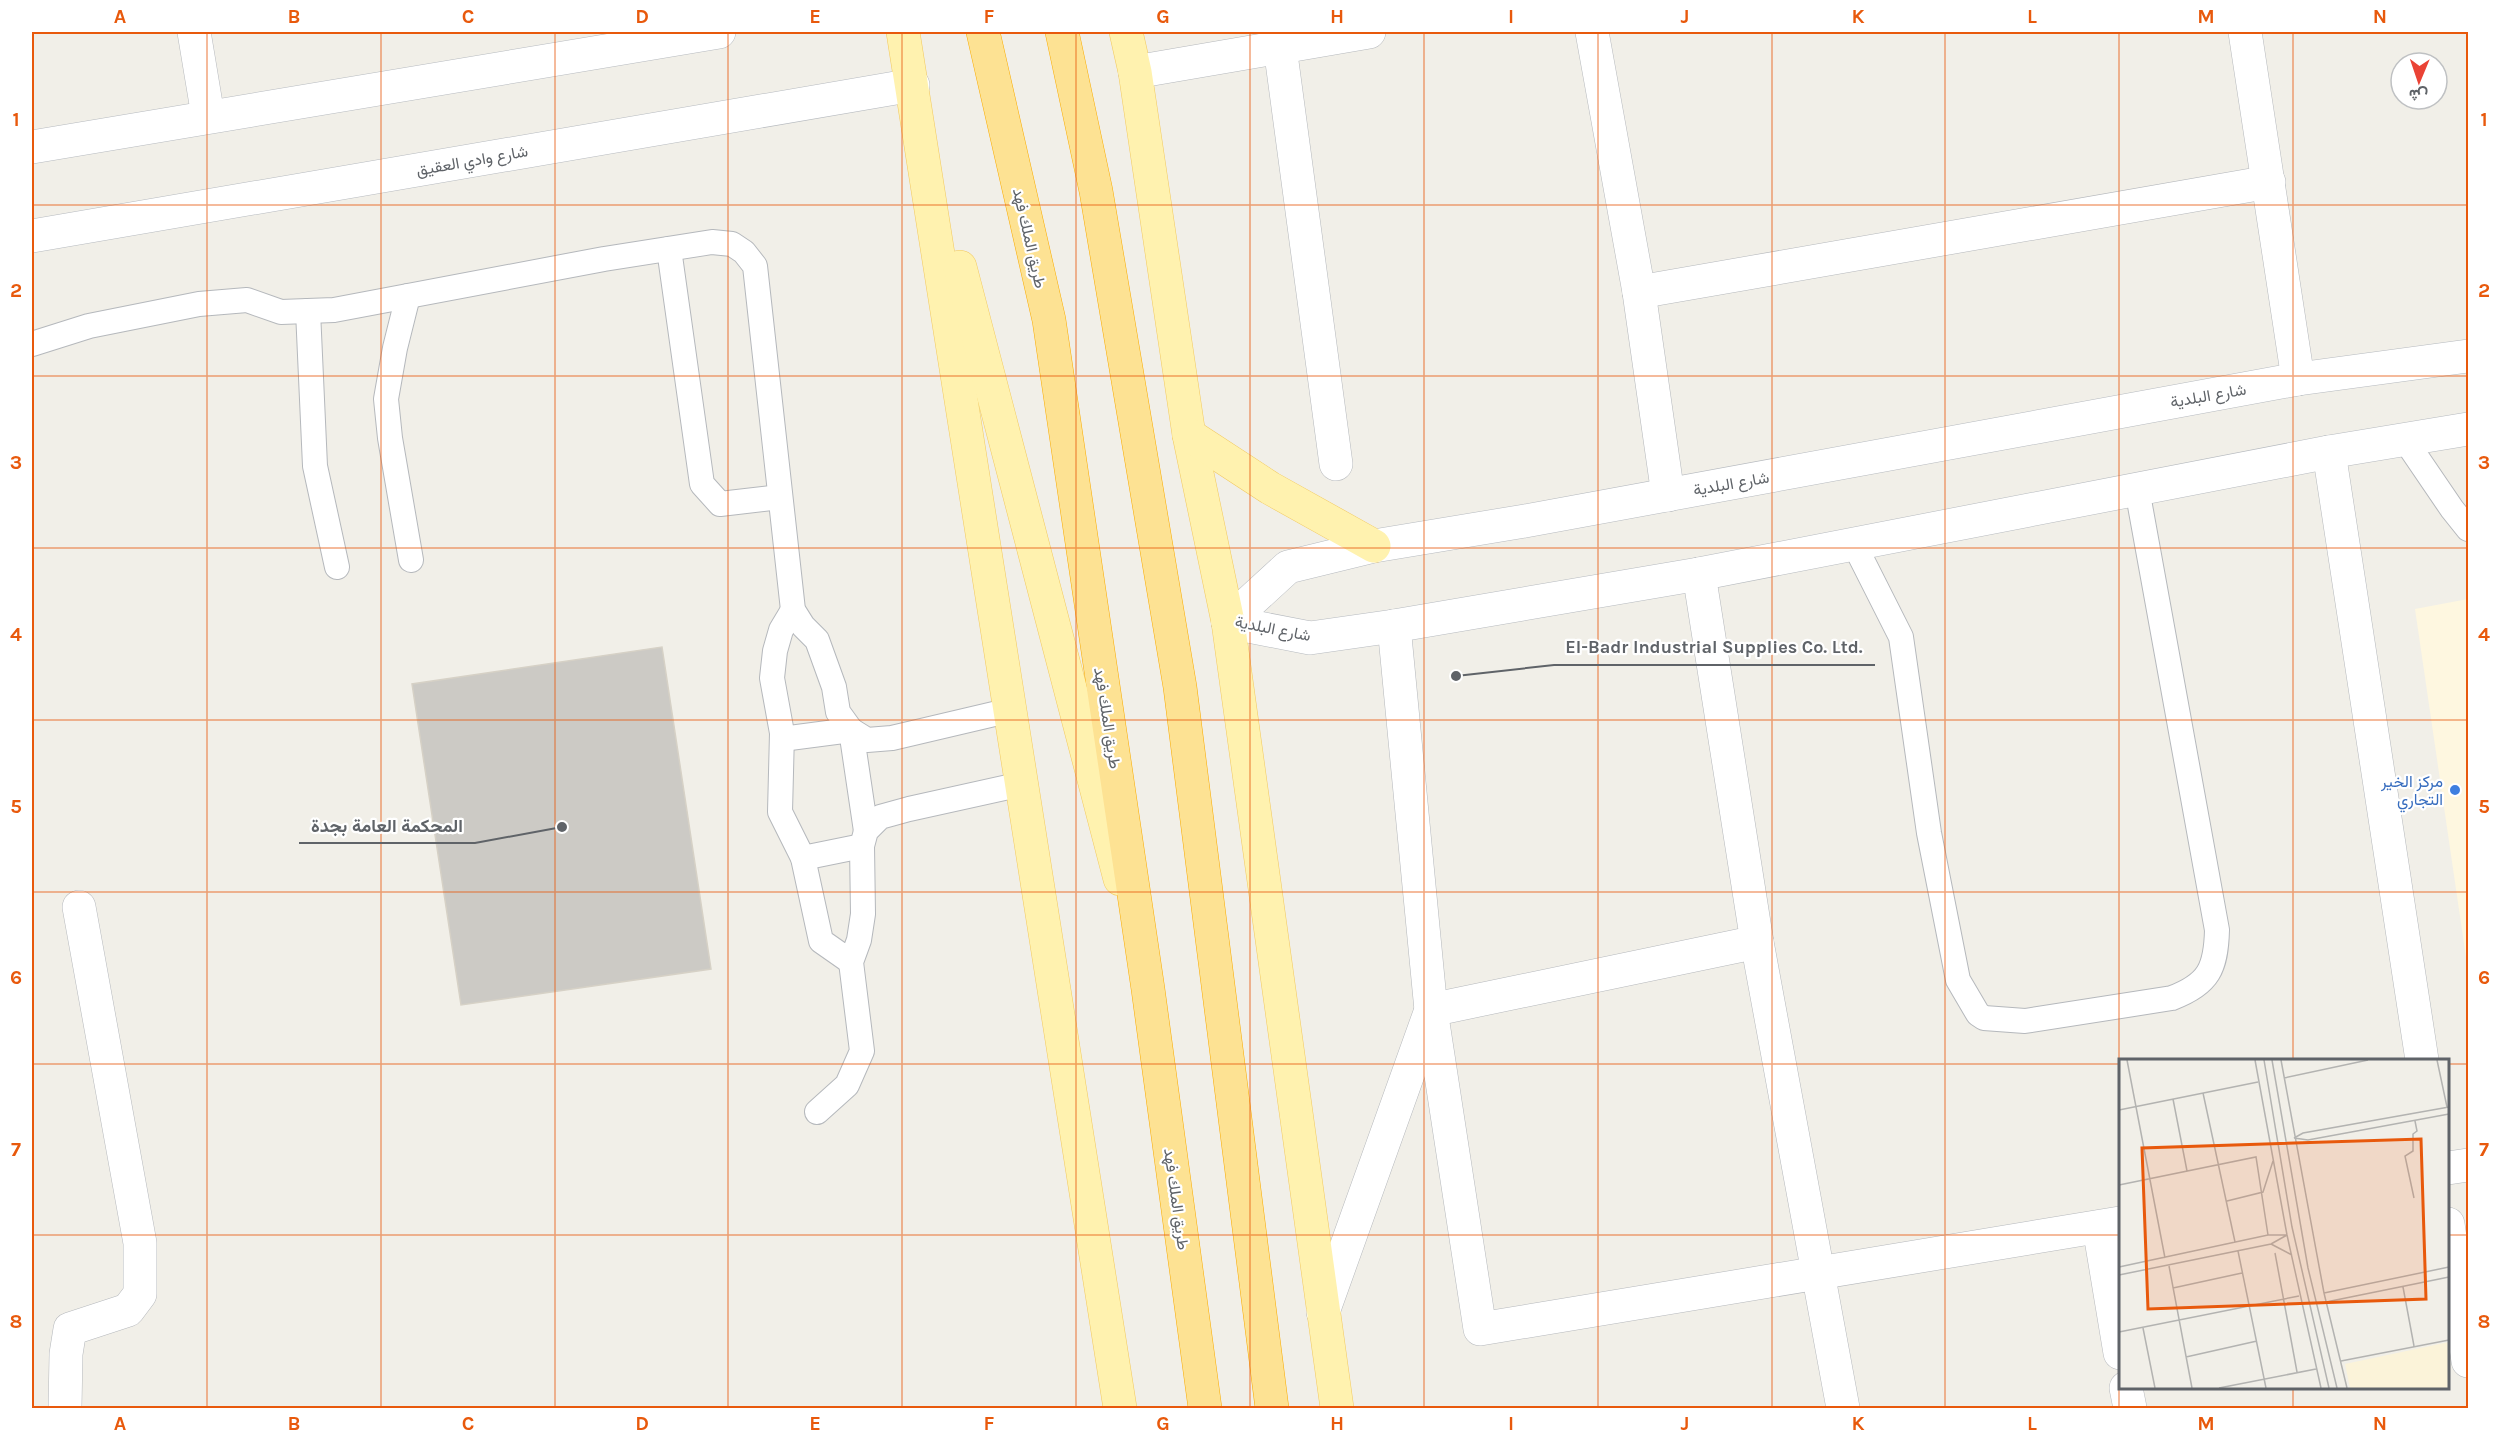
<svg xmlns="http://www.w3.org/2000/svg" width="2500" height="1440" font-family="Karla,Vazirmatn,sans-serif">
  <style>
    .commercial { fill: #fef7e0 }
    .building { fill: #cccac5; stroke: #d6d1c6; stroke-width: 1.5 }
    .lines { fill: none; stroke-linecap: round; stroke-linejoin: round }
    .lane-casing { stroke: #b5b8bc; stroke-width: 26 }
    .street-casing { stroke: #b5b8bc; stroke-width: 34 }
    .secondary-casing { stroke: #b6babf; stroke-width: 34 }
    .primary-casing { stroke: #f2c960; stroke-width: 34 }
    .highway-casing { stroke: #f9ab00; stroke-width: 34 }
    .lane { stroke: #fff; stroke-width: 24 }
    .street { stroke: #fff; stroke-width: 33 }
    .secondary { stroke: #fff; stroke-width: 33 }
    .primary { stroke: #fff2af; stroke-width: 33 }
    .highway { stroke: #fde293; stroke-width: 33 }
    .grid { fill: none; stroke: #e8590c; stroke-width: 1.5; stroke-opacity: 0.55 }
    .shop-dot { fill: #3f7fe0; stroke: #fff; stroke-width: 2 }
    .labels { text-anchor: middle; stroke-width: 4.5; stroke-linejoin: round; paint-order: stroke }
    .street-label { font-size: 16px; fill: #5f6368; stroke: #fff }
    .shop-label { font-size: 16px; fill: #366cbe; stroke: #fff; text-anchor: end }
    .inset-road { fill: none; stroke: #b3b3b1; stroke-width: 1.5 }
    .view { fill: #e8590c; fill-opacity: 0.15; stroke: #e8590c; stroke-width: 3 }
    .inset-edge { fill: none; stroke: #5f6368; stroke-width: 3 }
    .leader { fill: none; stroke: #5f6368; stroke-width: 2 }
    .callout-dot { fill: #5f6368; stroke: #fff; stroke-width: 2 }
    .callout-label { font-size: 18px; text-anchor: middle; font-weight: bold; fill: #5f6368; stroke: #fff; stroke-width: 4.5; stroke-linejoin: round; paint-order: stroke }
    .neatline { fill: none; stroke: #e8590c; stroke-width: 2 }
    .grid-label { font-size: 20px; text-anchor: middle; font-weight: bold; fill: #e8590c }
  </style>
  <rect width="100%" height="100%" fill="#f1efe8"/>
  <!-- commercial -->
  <path class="commercial" d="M2468 599V971L2415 609Z"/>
  <!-- building -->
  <path class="building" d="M662 647 711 969 461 1005 412 684Z"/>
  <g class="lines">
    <defs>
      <g id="lane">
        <path d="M669 249 702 484 720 504 780 497"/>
        <path d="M408 296 395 348 386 399 390 438 411 560"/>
        <path d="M308 311 315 466 337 567"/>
        <path d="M32 344 89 326 199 304 247 300 281 312 334 310 604 259 712 242 732 244 744 252 755 266 793 610 803 626 817 640 834 687 838 712 851 730 867 740 892 738 1011 710"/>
        <path d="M2405 440 2452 509 2468 529"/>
        <path d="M1854 544 1901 637 1929 833 1958 980 1978 1014 1984 1018 2025 1021 2172 998C2209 984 2216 968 2217 930L2137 489"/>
        <path d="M793 610 781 630 775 651 772 678 782 733 780 812 803 858 821 941 851 962"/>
        <path d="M851 730 866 831"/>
        <path d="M782 739 851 730"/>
        <path d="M803 858 862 846"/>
        <path d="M817 1112 847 1085 862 1051 851 962 859 940 863 914 862 846 866 831 880 817 909 809 1022 784"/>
      </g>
      <g id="street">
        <path d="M194 32 208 116"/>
        <path d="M1278 32 1336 464"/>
        <path d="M1592 32 1639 292 1668 495"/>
        <path d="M2245 32 2298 379"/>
        <path d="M1135 72 1369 32"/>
        <path d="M1639 292 2269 182"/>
        <path d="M2329 452 2422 1060"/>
        <path d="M1699 574 1757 942 1843 1408"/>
        <path d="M1394 626 1431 1010 1480 1329 2120 1223"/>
        <path d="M2448 1168 2468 1165"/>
        <path d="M2448 1224 2468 1361"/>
        <path d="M2099 1227 2120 1353"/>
        <path d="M1323 1312 1431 1010 1757 942"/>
        <path d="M2126 1388 2130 1408"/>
        <path d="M65 1408 66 1354 70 1329 128 1310 140 1294V1243L79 907"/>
      </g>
      <g id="secondary">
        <path d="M32 147 719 32"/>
        <path d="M32 236 913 85"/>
        <path d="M1228 622 1288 567 1374 546 1525 521 2298 379 2468 356"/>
        <path d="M1228 622 1310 638 1394 626 1699 574 2329 452 2468 429"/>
      </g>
      <g id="primary">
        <path d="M903 32 1120 1408"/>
        <path d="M1126 32 1135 72 1189 435 1228 622 1337 1408"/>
        <path d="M960 267 1120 879"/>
        <path d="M1189 435 1270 488 1374 546"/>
      </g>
      <g id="highway">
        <path d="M983 32 1049 320 1148 989 1205 1408"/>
        <path d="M1062 32 1096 191 1180 687 1272 1408"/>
      </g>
    </defs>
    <!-- lane casing -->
    <use href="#lane" class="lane-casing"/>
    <!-- street casing -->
    <use href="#street" class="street-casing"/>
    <!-- secondary casing -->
    <use href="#secondary" class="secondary-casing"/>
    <!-- primary casing -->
    <use href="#primary" class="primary-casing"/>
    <!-- highway casing -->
    <use href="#highway" class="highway-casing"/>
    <!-- lane -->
    <use href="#lane" class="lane"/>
    <!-- street -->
    <use href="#street" class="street"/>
    <!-- secondary -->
    <use href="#secondary" class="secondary"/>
    <!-- primary -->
    <use href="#primary" class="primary"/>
    <!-- highway -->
    <use href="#highway" class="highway"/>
  </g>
  <!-- grid -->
  <path class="grid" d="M207 32V1408M381 32V1408M555 32V1408M728 32V1408M902 32V1408M1076 32V1408M1250 32V1408M1424 32V1408M1598 32V1408M1772 32V1408M1945 32V1408M2119 32V1408M2293 32V1060M32 205H2468M32 376H2468M32 548H2468M32 720H2468M32 892H2468M32 1064H2120M2448 1064H2468M32 1235H2120M2448 1235H2468M2293 1388V1408"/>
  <!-- markers -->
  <circle class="shop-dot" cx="2455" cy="790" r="6"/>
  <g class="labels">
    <!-- street labels -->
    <g class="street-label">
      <text transform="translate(472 160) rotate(-10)" y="6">شارع وادي العقيق</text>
      <text transform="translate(1030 238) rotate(77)" y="6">طريق الملك فهد</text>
      <text transform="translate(2208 395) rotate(-10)" y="6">شارع البلدية</text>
      <text transform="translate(1731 483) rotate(-10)" y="6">شارع البلدية</text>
      <text transform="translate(1273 628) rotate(11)" y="6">شارع البلدية</text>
      <text transform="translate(1108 718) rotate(81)" y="6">طريق الملك فهد</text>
      <text transform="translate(1177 1199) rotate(82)" y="6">طريق الملك فهد</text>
    </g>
    <!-- shop labels -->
    <g class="shop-label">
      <text x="2443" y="787">مركز الخير<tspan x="2443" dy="18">التجاري</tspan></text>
    </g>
  </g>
  <!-- overview -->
  <g transform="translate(2119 1059)">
    <rect width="330" height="330" fill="#f1efe8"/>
    <path d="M330 283V329H231L226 305Z" fill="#fbf3d9"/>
    <path class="inset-road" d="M8 1 46 199M136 1 168 176 202 329M145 1 173 168 210 329M153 1 189 209 218 329M162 1 205 234 228 329M318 1 328 48M165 19 249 1M84 34 116 183M54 40 68 112M0 51 139 23M175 79 184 74 330 48M175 79 189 81 330 55M0 126 137 98 149 176M295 139 286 97 294 92V75L298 72 296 62M108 142 144 133 154 102M152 185 173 196M119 192 147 329M156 194 178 313M50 207 73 329M0 208 149 176H168M0 216 152 185 168 176M284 228 295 287M54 229 123 214M205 234 330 208M207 243 330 218M24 269 36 329M0 273 180 237M67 298 138 282M222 302 330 281M100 329 197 310"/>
    <path class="view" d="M302 80 307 240 29 250 23 89Z"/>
    <rect width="330" height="330" class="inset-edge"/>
  </g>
  <!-- callouts -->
  <path class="leader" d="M1456 676L1554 665H1875M562 827L475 843H299"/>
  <g class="callout-dot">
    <circle cx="1456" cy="676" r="6"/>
    <circle cx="562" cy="827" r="6"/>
  </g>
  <g class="callout-label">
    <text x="1714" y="653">El-Badr Industrial Supplies Co. Ltd.</text>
    <text x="387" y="832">المحكمة العامة بجدة</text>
  </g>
  <!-- border -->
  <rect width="2500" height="1440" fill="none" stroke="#ffffff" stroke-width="66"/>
  <!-- north arrow -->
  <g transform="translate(2419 81) rotate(182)"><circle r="28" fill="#ffffff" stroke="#bfc1c3" stroke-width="1.5"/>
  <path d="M0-4.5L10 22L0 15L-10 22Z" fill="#ea4335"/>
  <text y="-9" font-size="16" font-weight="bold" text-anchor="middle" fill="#5f6368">ش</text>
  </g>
  <rect x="33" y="33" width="2434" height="1374" class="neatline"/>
  <g class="grid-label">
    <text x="120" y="23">A</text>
    <text x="294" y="23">B</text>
    <text x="468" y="23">C</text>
    <text x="642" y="23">D</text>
    <text x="815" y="23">E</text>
    <text x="989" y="23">F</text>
    <text x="1163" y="23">G</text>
    <text x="1337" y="23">H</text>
    <text x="1511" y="23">I</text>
    <text x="1685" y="23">J</text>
    <text x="1858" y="23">K</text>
    <text x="2032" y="23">L</text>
    <text x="2206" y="23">M</text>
    <text x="2380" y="23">N</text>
    <text x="16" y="126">1</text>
    <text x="2484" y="126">1</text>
    <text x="16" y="297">2</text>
    <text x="2484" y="297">2</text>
    <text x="16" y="469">3</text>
    <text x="2484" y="469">3</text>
    <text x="16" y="641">4</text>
    <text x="2484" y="641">4</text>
    <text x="16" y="813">5</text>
    <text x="2484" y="813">5</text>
    <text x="16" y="984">6</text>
    <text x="2484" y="984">6</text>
    <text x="16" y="1156">7</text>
    <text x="2484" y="1156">7</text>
    <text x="16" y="1328">8</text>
    <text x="2484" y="1328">8</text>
    <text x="120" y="1430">A</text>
    <text x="294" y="1430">B</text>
    <text x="468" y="1430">C</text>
    <text x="642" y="1430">D</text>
    <text x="815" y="1430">E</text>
    <text x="989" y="1430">F</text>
    <text x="1163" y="1430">G</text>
    <text x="1337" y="1430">H</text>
    <text x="1511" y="1430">I</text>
    <text x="1685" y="1430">J</text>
    <text x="1858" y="1430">K</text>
    <text x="2032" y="1430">L</text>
    <text x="2206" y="1430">M</text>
    <text x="2380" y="1430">N</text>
  </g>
</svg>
